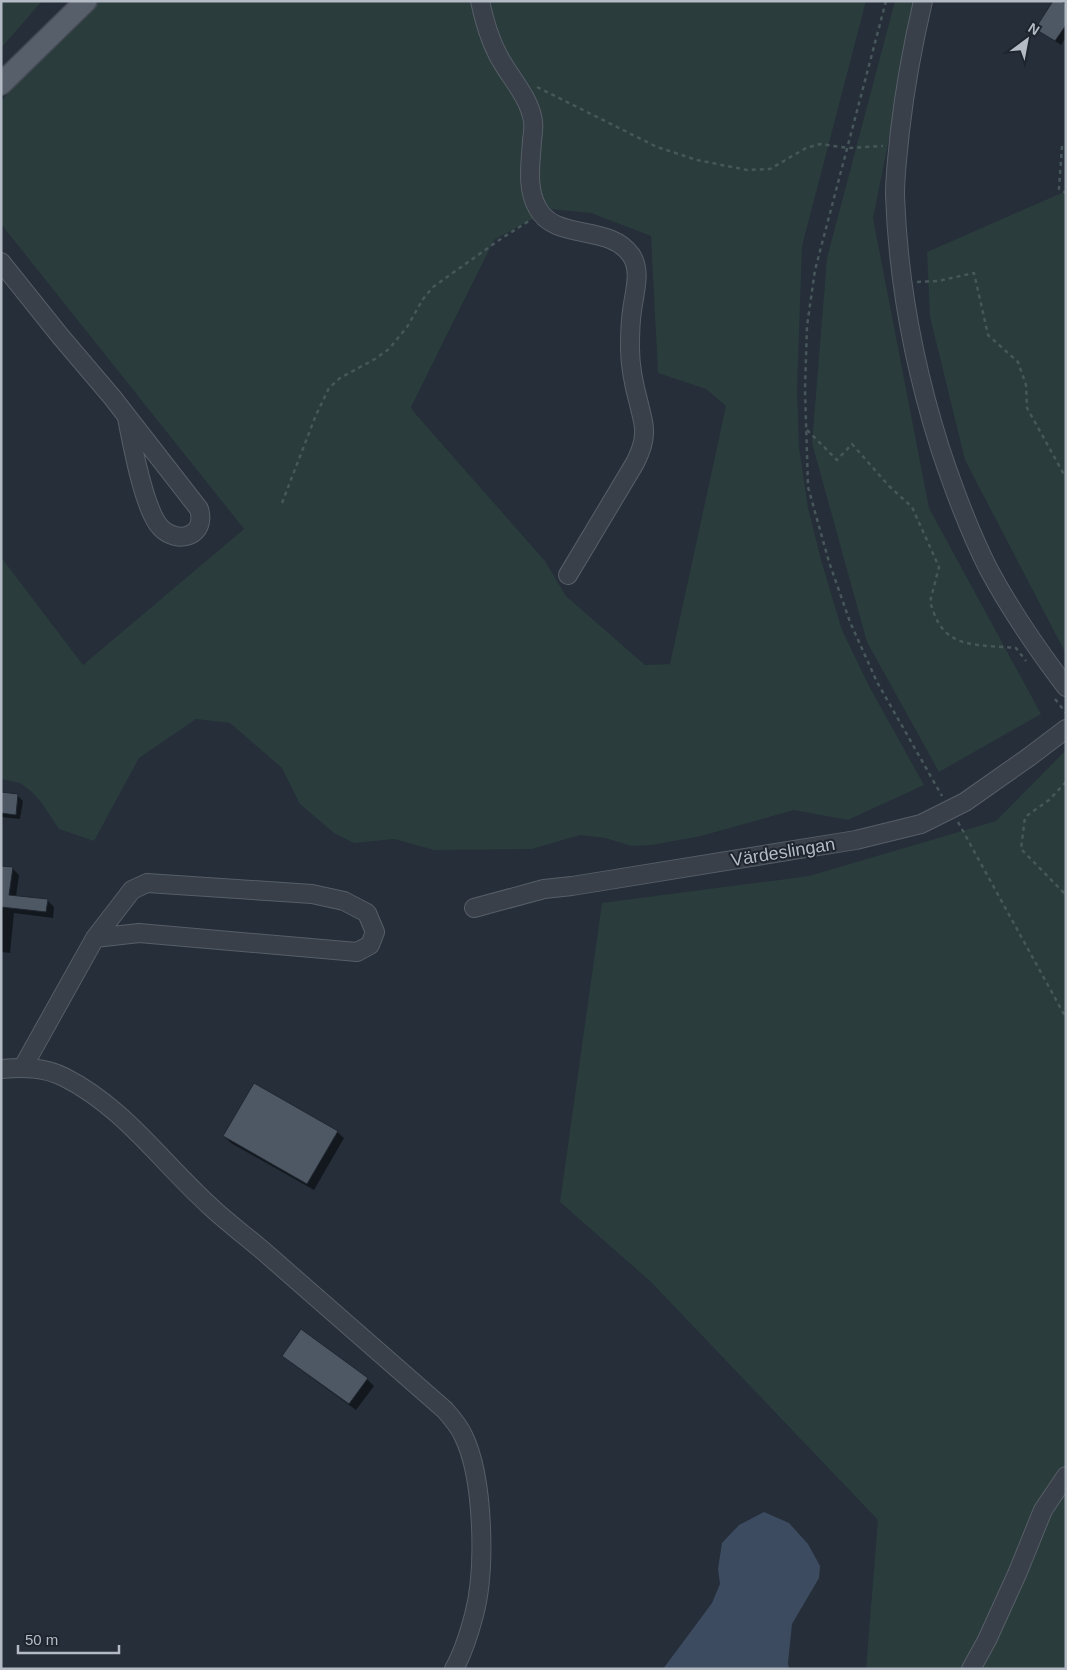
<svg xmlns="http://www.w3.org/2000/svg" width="1067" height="1670" font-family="Arial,sans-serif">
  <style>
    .green { fill: #2a3c3c; fill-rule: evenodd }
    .water { fill: #3d4b61 }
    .shadow { fill: #0007 }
    .building { fill: #4e5865; stroke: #202731 }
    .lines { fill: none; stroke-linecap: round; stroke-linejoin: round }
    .minor-casing { stroke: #575e68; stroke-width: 20 }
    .major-casing { stroke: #424953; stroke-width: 24 }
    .path { stroke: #47575a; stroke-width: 2.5; stroke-dasharray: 4 4; stroke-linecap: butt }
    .minor { stroke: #39404a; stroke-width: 18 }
    .major { stroke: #575f6a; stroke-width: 21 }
    .labels { text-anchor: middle; stroke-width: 4; stroke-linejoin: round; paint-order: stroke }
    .street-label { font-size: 18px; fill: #b4bbc5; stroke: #1e252f }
  </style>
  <rect width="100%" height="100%" fill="#252e39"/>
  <!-- green -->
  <g class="green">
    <path d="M1 1H42L1 48Z"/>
    <path d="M96 1H866L802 246 797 389 799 447 808 508 822 563 842 630 869 686 924 785 848 820 794 810 701 836 652 845 632 846 605 838 580 835 532 849 434 850 394 839 354 843 334 833 300 804 282 768 230 723 196 719 139 758 94 841 59 829 41 802 32 792 20 783 1 779V557L83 665 244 529 1 224V101ZM550 209 591 213 651 236 658 373 706 389 726 406 670 664 645 665 566 596 545 561 413 411 411 407 494 240Z"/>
    <path d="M895 1H917L873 218 929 508 1041 714 939 772 867 642 812 443 827 258Z"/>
    <path d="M1066 191V654L965 460 930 317 927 252Z"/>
    <path d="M1066 750V1669H866L878 1520 651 1282 560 1202 602 903 809 876 996 821Z"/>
  </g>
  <!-- water -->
  <path class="water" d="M764 1512 789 1523 808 1544 820 1566 819 1578 792 1624 788 1663 789 1669H663L712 1603 720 1584 718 1569 722 1543 739 1525Z"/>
  <!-- shadow -->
  <g class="shadow">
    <path d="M1066 6V37L1061 45 1037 28Z"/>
    <path d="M1 794 18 796 23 801 20 819 1 817Z"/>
    <path d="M1 867 12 868 19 875 16 897 47 900 54 907 53 918 14 913 10 953 1 952Z"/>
    <path d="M337 1132 344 1138 314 1190 231 1143 224 1136Z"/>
    <path d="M284 1356 367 1379 374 1386 356 1410 290 1362Z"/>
  </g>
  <!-- building -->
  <g class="building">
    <path d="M1053 1H1061L1066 4V25L1055 41 1035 29Z"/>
    <path d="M1 792 18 794 16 815 1 813Z"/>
    <path d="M1 866 13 867 9 895 48 899 46 912 1 907Z"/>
    <path d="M254 1083 338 1131 307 1184 223 1136Z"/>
    <path d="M301 1329 368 1378 349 1404 282 1356Z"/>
  </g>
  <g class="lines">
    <defs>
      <g id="minor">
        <path d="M480 1C484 20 489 38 498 55 510 78 529 96 533 121 534 128 533 134 532 140 531 162 526 187 537 207 554 242 609 223 631 255 642 271 634 293 632 311 630 323 630 336 630 348 630 368 634 386 639 404 641 414 645 424 644 434 644 444 640 453 635 463L568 575"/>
        <path d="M923 1C913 44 905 87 900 131 898 152 895 174 895 195 898 281 914 366 940 448 954 490 969 531 989 570 1011 611 1038 650 1066 687"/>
        <path d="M1 262 61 337 112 397 199 509C207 536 178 545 161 528 144 511 132 443 127 418"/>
        <path d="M474 908 544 889 572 886 856 840 921 824 965 802 1029 757 1066 729"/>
        <path d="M23 1067 95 938 132 890 147 883 312 894 344 901 367 913 375 932 370 945 357 952 139 933 95 938"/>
        <path d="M1 1069C23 1067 44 1067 64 1077 124 1107 162 1163 211 1207 229 1224 250 1239 269 1256 328 1307 386 1359 445 1410 452 1418 459 1426 463 1435 484 1477 486 1570 474 1615 469 1634 463 1653 454 1669"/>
        <path d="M971 1669 987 1640 1017 1574 1043 1510 1066 1476"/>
      </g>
      <path id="major" d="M1 84 86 1"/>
    </defs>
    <!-- minor casing -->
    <use href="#minor" class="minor-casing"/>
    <!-- major casing -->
    <use href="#major" class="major-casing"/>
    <!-- path -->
    <g class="path">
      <path d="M886 1 815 270 807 326 805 389 808 487 829 562 850 622 877 682 942 796"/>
      <path d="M537 87 657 147 697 160 747 170 770 169 806 148 820 144 848 148 883 146"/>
      <path d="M1062 146 1059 189 1066 193"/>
      <path d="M917 282 938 281 974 273 988 335 1018 362 1026 385 1027 408 1066 478"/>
      <path d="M807 430 837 460 852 444 889 486 912 507 939 567 930 602C933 610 936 621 942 628 958 649 992 645 1016 648L1026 661"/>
      <path d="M282 503 316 415 329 388 340 378 375 359 389 349 407 327 423 299 433 287 502 238 529 221"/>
      <path d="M1055 699 1066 713"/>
      <path d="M1066 782 1049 800 1025 817 1021 849 1066 895"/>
      <path d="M958 822 1066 1018"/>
    </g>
    <!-- minor -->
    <use href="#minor" class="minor"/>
    <!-- major -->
    <use href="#major" class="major"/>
  </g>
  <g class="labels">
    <!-- street labels -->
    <g class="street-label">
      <text transform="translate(783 852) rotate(-9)" y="6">Värdeslingan</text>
    </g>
  </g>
  <!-- border -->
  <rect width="1067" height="1670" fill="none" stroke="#b4bbc5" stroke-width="5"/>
  <!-- north arrow -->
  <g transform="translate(1027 40) rotate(32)" stroke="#1e252f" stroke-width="4" paint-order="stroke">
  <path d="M0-4L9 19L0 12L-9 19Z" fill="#b4bbc5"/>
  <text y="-8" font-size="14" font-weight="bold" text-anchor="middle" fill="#b4bbc5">N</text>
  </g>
  <!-- scale -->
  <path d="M18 1645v8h101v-8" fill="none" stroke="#b4bbc5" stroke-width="2.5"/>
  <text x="25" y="1645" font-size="15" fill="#b4bbc5" stroke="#1e252f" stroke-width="4" paint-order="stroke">50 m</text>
</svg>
